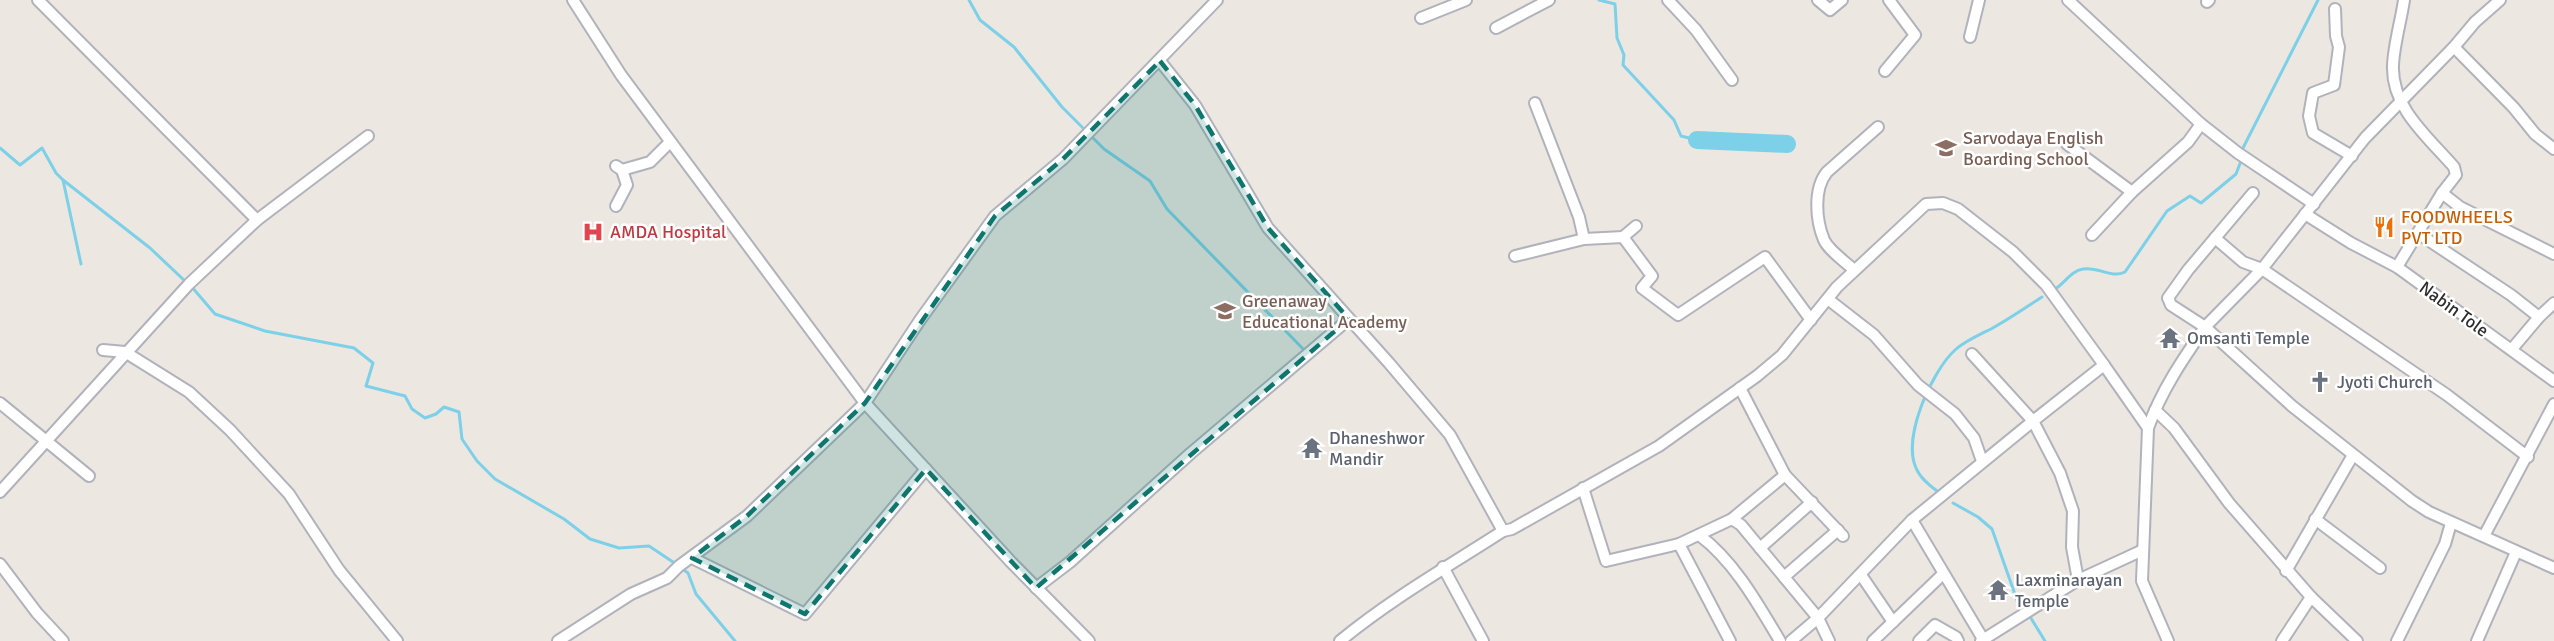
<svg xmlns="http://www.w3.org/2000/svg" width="2554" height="641" font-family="Signika,sans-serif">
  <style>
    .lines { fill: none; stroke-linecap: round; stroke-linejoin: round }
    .stream { stroke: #7cd0e8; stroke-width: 3 }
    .river { stroke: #7cd0e8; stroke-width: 18 }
    .minor-casing { stroke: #b1b3bc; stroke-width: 14 }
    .minor { stroke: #fff; stroke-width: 10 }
    .marked { fill: #0f766e; fill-opacity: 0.2; stroke: #0f766e; stroke-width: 4.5; stroke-dasharray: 12 8; stroke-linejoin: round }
    .labels { text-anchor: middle; stroke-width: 5; stroke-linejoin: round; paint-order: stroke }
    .education-label { font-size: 18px; fill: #785e54; stroke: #fff; text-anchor: start }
    .food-label { font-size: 18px; fill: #c56008; stroke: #fff; text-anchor: start }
    .health-label { font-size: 18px; fill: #be3a42; stroke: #fff; text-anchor: start }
    .street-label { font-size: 18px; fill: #2d2d2d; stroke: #fff }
    .worship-label { font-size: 18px; fill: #5b616d; stroke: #fff; text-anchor: start }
  </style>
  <rect width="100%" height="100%" fill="#ede7e1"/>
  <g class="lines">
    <!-- stream -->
    <g class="stream">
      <path d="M969 0 980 20 1014 47 1062 107 1104 149 1150 181 1167 209 1306 352"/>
      <path d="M1599 0 1615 4 1617 38 1624 55 1623 65 1674 120 1681 136 1697 140"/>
      <path d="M0 148 20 165 42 148 56 173 63 180 81 264"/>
      <path d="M2243 148 2318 0"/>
      <path d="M63 180 150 248 186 282"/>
      <path d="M191 286 215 314 265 331 354 348 373 363 366 386 405 396 412 409 425 418 436 414 444 407 459 412 462 439 477 461 495 479 564 519 590 539 619 548 649 546 676 564"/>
      <path d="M2052 291C2064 285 2070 271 2083 269 2098 266 2111 279 2125 272L2167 211 2190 196 2201 203 2236 174 2241 161"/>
      <path d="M1937 491C1929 485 1920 478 1916 468 1902 437 1932 371 1955 350 1965 341 1979 335 1991 329 2009 319 2025 308 2042 297"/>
      <path d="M1953 503 1978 517 1992 529 2018 603 2026 609"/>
      <path d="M681 568 688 573 696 594 735 641"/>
      <path d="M2029 615 2045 641"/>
    </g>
    <!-- river -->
    <path class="river" d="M1697 140 1787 144"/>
    <defs>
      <g id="minor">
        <path d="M38 0 257 220 368 136"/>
        <path d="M573 0 621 75 865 403 1011 562 1089 641"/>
        <path d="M1668 0 1696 30 1732 80"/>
        <path d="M1818 0 1830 10 1842 0"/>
        <path d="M2068 0 2201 124 2238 153 2314 204"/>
        <path d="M2404 0C2401 21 2394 44 2393 65 2391 108 2429 138 2454 167L2456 175 2442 193"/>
        <path d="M2500 0 2475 22 2454 47 2365 138 2262 269 2205 327 2292 406 2412 501 2429 512 2554 568"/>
        <path d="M2207 2 2209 0"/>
        <path d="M2335 9 2336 36 2339 47 2334 85 2313 93 2309 116 2313 133 2352 156"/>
        <path d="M1421 18 1466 0"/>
        <path d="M1496 28 1549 0"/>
        <path d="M1970 37 1979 0"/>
        <path d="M2454 47 2514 108 2535 134 2554 149"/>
        <path d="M1160 61 1195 105 1268 228 1389 363 1450 435 1503 531"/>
        <path d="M1885 71 1915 35 1889 0"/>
        <path d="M1535 103 1579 217 1584 239"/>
        <path d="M2067 144 2132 192"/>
        <path d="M616 166 622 170 650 162 670 142"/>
        <path d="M616 206 627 185 622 170"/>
        <path d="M2305 214 2351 243 2397 267 2554 381"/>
        <path d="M1636 226 1623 237 1652 276 1642 288 1678 315 1765 257 1811 320"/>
        <path d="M2419 234 2511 295 2539 317"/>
        <path d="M2092 235 2132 192 2188 142 2201 124"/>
        <path d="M2215 238 2243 262 2262 269 2447 395 2528 457"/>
        <path d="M1515 256 1584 239 1623 237"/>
        <path d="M2397 267 2442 193 2460 207 2554 254"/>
        <path d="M1854 270C1846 262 1829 251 1824 240 1816 221 1813 189 1827 172L1878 127"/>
        <path d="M1829 300 1874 335 1918 385 1955 414 1974 438 1982 461"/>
        <path d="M2512 349 2539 317 2554 303"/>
        <path d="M103 350 125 352 189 392 230 430 289 494 339 570 397 641"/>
        <path d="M1740 388 1785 475 1843 536"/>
        <path d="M0 403 89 476"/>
        <path d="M2155 410 2174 428 2229 503 2311 597 2282 641"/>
        <path d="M1583 488 1606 561 1679 544 1730 641"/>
        <path d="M0 492 189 284 257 220"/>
        <path d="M1732 519 1785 475"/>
        <path d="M2315 519 2380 568"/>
        <path d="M1912 520 1983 639"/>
        <path d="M1699 535C1734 561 1758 604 1780 641"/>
        <path d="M2484 536 2554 404"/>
        <path d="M1679 544 1732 519 1741 525 1818 618 1829 641"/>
        <path d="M1760 548 1812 502"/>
        <path d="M2143 550 2078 580 2072 547 2073 511 2060 473 2033 421 2104 365 2148 428"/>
        <path d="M692 558 805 614 926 469"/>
        <path d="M0 564 37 613 63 641"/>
        <path d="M1443 567 1483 641"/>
        <path d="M2286 571 2353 455"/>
        <path d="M1861 575 1893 622"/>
        <path d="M1784 577 1838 530"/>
        <path d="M1036 588 1070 562 1191 453 1349 319"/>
        <path d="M2311 597 2357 641"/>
        <path d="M558 641 631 594 667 578 679 566 747 516 865 403 920 320 995 216 1063 159 1217 0"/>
        <path d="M1340 641C1391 599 1447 567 1503 531L1512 529 1659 446 1757 376 1782 355 1837 287 1926 204 1943 203 1958 209 2013 252 2046 285 2104 365"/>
        <path d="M1791 641 1818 618 1912 520 2033 421 1972 354"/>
        <path d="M1873 641 1943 574"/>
        <path d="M1919 641 1935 625 1956 637 1958 641"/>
        <path d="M1981 641 2078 580"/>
        <path d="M2168 641 2142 581 2148 428C2161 391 2183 359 2205 327L2171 305 2168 298 2188 270 2253 193"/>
        <path d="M2397 641 2445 544 2451 523"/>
        <path d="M2477 641 2516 552"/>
      </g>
    </defs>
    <!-- minor casing -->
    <use href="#minor" class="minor-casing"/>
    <!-- minor -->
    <use href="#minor" class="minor"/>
  </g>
  <!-- marked area -->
  <path class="marked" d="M1160 61 1195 105 1268 228 1349 319 1036 588 926 469 805 614 692 558 747 516 865 403 995 216 1063 159Z"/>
  <!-- icons -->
  <defs>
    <symbol id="school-bare" viewBox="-9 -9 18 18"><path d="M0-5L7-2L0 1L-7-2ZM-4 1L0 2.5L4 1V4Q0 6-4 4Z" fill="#8d6e63" stroke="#fff" stroke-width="2.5" paint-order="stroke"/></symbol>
    <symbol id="restaurant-bare" viewBox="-9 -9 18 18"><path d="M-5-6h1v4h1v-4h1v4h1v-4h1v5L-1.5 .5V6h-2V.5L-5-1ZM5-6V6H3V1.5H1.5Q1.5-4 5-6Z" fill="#e8710a" stroke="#fff" stroke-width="2.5" paint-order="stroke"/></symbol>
    <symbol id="hospital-bare" viewBox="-9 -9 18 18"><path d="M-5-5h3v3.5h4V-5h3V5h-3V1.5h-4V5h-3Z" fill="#e0444e" stroke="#fff" stroke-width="2.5" paint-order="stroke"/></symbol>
    <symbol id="temple-bare" viewBox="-9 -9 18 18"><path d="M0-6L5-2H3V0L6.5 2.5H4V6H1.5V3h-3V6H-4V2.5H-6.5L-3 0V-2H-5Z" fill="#6b7280" stroke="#fff" stroke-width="2.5" paint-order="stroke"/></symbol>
    <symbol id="church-bare" viewBox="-9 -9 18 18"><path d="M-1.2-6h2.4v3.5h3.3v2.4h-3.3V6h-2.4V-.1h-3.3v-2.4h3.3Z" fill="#6b7280" stroke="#fff" stroke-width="2.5" paint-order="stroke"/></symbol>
  </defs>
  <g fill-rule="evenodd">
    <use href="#school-bare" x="1931" y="133" width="30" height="30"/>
    <use href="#restaurant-bare" x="2369" y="212" width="30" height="30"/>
    <use href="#hospital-bare" x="578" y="217" width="30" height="30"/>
    <use href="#school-bare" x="1210" y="296" width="30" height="30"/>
    <use href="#temple-bare" x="2155" y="323" width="30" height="30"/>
    <use href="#church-bare" x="2305" y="367" width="30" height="30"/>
    <use href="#temple-bare" x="1297" y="433" width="30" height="30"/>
    <use href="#temple-bare" x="1983" y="575" width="30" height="30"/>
  </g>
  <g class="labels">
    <!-- education labels -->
    <g class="education-label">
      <text x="1963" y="144">Sarvodaya English<tspan x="1963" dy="21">Boarding School</tspan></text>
      <text x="1242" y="307">Greenaway<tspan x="1242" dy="21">Educational Academy</tspan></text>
    </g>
    <!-- food labels -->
    <g class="food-label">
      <text x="2401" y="223">FOODWHEELS<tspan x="2401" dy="21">PVT LTD</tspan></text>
    </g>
    <!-- health labels -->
    <g class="health-label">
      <text x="610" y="238">AMDA Hospital</text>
    </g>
    <!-- street labels -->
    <g class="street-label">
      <text transform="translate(2454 309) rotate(36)" y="6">Nabin Tole</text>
    </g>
    <!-- worship labels -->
    <g class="worship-label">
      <text x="2187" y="344">Omsanti Temple</text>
      <text x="2337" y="388">Jyoti Church</text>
      <text x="1329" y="444">Dhaneshwor<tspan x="1329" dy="21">Mandir</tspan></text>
      <text x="2015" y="586">Laxminarayan<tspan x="2015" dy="21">Temple</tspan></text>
    </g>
  </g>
</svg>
